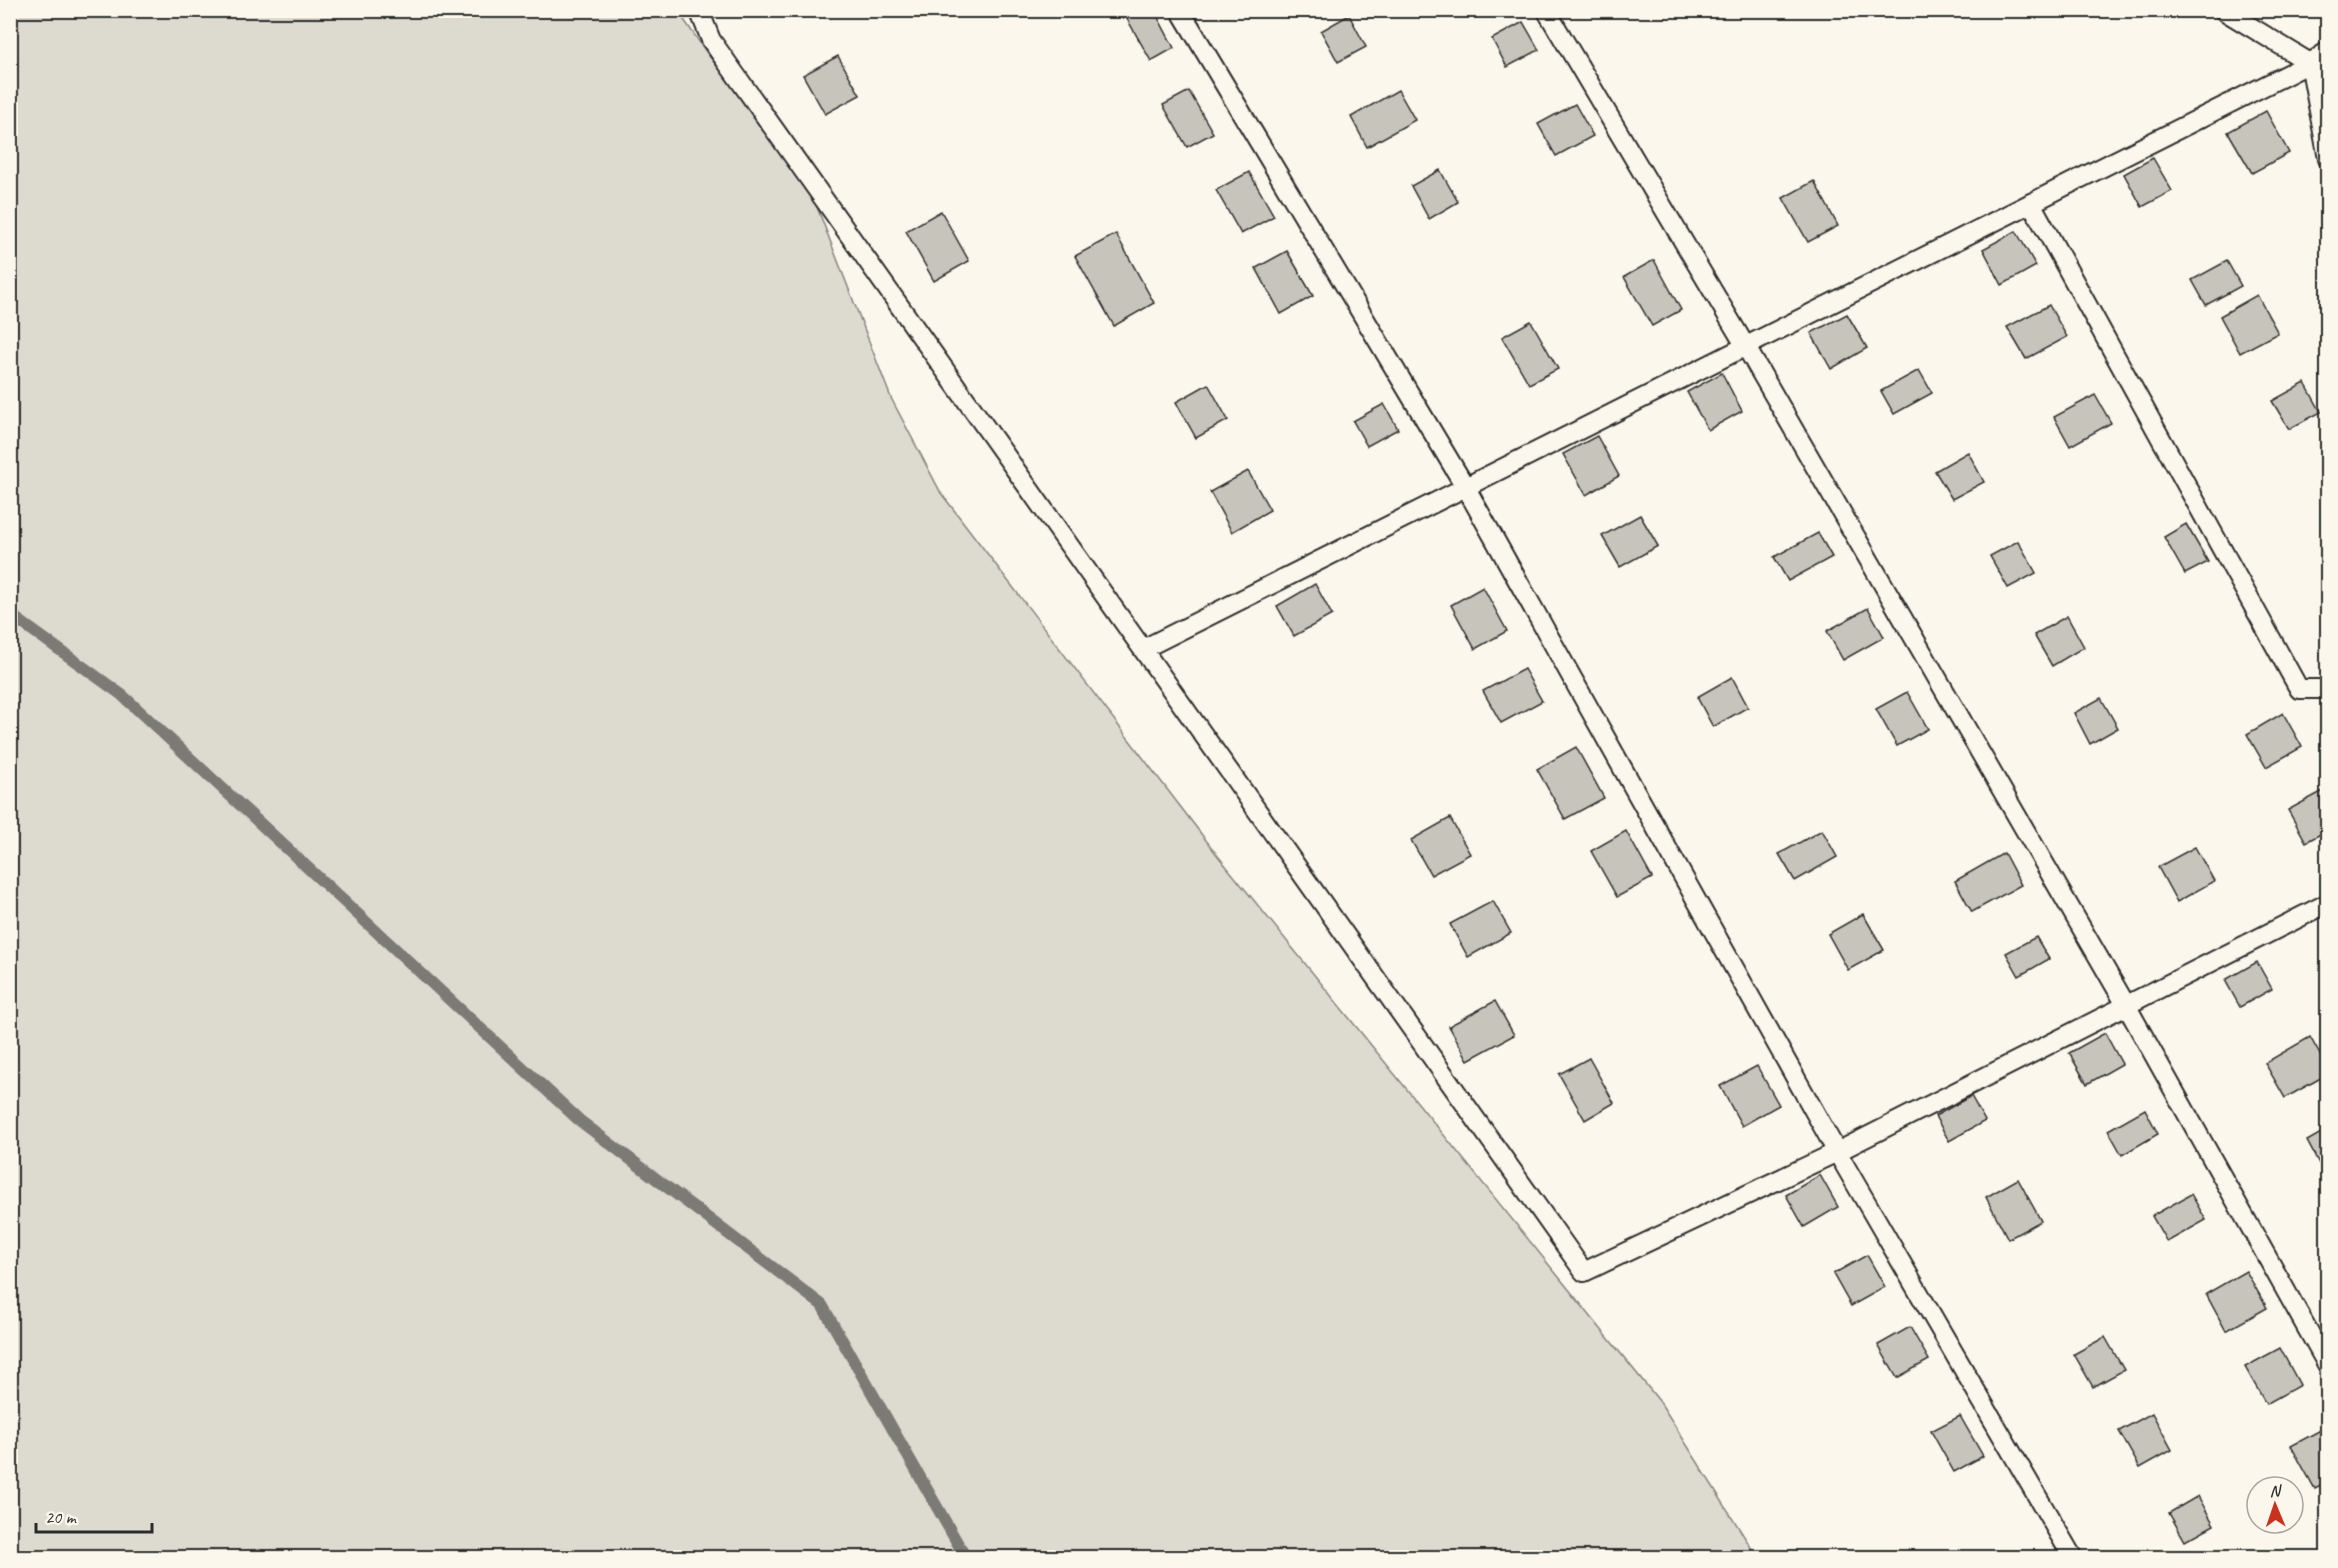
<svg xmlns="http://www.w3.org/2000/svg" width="2338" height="1568" font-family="Caveat,sans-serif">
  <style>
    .green { fill: #dddad0; stroke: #84827e; stroke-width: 1.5 }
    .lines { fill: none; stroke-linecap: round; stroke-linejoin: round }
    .stream { stroke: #7b7a75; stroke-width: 12 }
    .building { fill: #c7c4bc; stroke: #2b2b2b; stroke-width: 1.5 }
    .lane-casing { stroke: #2b2b2b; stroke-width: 22 }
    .lane { stroke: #fbf7ec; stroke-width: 18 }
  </style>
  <rect width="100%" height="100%" fill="#fbf7ec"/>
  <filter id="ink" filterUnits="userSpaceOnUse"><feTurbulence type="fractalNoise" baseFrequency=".0167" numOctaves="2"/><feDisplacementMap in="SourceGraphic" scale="12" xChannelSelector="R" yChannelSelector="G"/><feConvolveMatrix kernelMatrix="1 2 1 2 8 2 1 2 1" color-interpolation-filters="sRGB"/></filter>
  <g filter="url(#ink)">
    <!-- green -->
    <path class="green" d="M11 10 678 11 709 56 805 176 891 398 941 493 1218 856 1660 1402 1757 1557 11 1558Z"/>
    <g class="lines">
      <!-- stream -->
      <path class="stream" d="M10 614 122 695 579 1120 822 1305 966 1558"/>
    </g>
    <!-- building -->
    <g class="building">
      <path d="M1138 10H1154L1174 48 1151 61 1126 17Z"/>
      <path d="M1349 15 1366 47 1338 62 1321 31Z"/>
      <path d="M1523 22 1539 50 1507 67 1492 39Z"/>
      <path d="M838 56 860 95 825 114 803 75Z"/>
      <path d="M1398 90 1415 120 1367 147 1351 117Z"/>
      <path d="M1189 91 1213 133 1187 147 1163 105Z"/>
      <path d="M1575 104 1593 136 1556 156 1538 124Z"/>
      <path d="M2266 111 2289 153 2252 173 2228 132Z"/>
      <path d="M2153 158 2172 191 2142 207 2124 174Z"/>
      <path d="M1440 170 1458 202 1429 219 1411 186Z"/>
      <path d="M1249 172 1274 216 1241 234 1216 190Z"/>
      <path d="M1814 181 1838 226 1808 242 1783 198Z"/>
      <path d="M941 211 969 261 934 281 906 231Z"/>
      <path d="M2016 231 2036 266 2002 285 1983 249Z"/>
      <path d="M1116 234 1154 303 1114 326 1075 256Z"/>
      <path d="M1287 251 1313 296 1281 314 1256 268Z"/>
      <path d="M1654 260 1681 310 1652 326 1624 277Z"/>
      <path d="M2227 261 2241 286 2206 305 2192 280Z"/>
      <path d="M2257 295 2278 333 2240 353 2220 316Z"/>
      <path d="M2049 305 2067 337 2026 359 2007 327Z"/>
      <path d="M1847 314 1867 348 1831 369 1811 333Z"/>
      <path d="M1531 321 1558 369 1529 384 1502 337Z"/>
      <path d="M1919 370 1932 393 1894 414 1881 391Z"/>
      <path d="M1722 373 1742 411 1708 430 1687 392Z"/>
      <path d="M2305 383 2321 412 2289 429 2272 401Z"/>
      <path d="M1208 384 1228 420 1196 438 1176 402Z"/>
      <path d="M2095 395 2111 423 2070 446 2054 417Z"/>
      <path d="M1384 404 1398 429 1367 446 1353 421Z"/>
      <path d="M1597 436 1619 476 1586 495 1563 454Z"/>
      <path d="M1968 452 1984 482 1952 499 1935 471Z"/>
      <path d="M1248 471 1270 510 1232 532 1210 492Z"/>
      <path d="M1640 515 1658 546 1620 567 1602 536Z"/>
      <path d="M2186 524 2208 562 2185 574 2164 537Z"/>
      <path d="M1818 533 1832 557 1788 581 1774 557Z"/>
      <path d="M2018 541 2036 573 2008 588 1990 556Z"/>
      <path d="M1315 584 1332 615 1294 636 1277 606Z"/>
      <path d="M1483 587 1507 631 1475 649 1451 605Z"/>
      <path d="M1868 608 1884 637 1843 660 1827 631Z"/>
      <path d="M2067 616 2084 647 2052 666 2034 635Z"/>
      <path d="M1524 669 1542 701 1501 723 1483 691Z"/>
      <path d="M1732 677 1748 707 1713 727 1697 697Z"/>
      <path d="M1907 692 1928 729 1897 746 1876 709Z"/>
      <path d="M2101 698 2118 728 2090 744 2074 713Z"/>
      <path d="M2283 713 2302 747 2266 767 2247 734Z"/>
      <path d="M1576 747 1604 798 1565 819 1537 769Z"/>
      <path d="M2325 790 2328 795V830L2306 842 2288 810Z"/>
      <path d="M1450 818 1470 854 1431 875 1411 840Z"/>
      <path d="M1822 830 1837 857 1795 881 1779 854Z"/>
      <path d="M1626 831 1652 878 1617 897 1591 851Z"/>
      <path d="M2195 847 2214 881 2177 902 2158 867Z"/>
      <path d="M2004 853 2021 885 1972 912 1955 881Z"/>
      <path d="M1493 901 1511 933 1468 957 1450 924Z"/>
      <path d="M1863 914 1884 950 1848 970 1828 934Z"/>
      <path d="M2036 937 2049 959 2019 976 2006 953Z"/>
      <path d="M2257 962 2272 989 2240 1007 2225 980Z"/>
      <path d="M1495 1001 1514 1035 1468 1060 1449 1026Z"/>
      <path d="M2105 1033 2122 1064 2087 1084 2069 1053Z"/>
      <path d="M2310 1037 2328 1069V1074L2285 1098 2265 1063Z"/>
      <path d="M1589 1058 1614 1103 1585 1120 1559 1074Z"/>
      <path d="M1757 1066 1779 1105 1742 1126 1720 1086Z"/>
      <path d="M1971 1096 1985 1121 1949 1141 1935 1116Z"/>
      <path d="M2145 1109 2158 1134 2122 1155 2108 1130Z"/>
      <path d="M2328 1129V1171L2324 1173 2307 1141Z"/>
      <path d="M1820 1175 1838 1207 1804 1227 1786 1195Z"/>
      <path d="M2018 1179 2041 1221 2008 1239 1986 1197Z"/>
      <path d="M2191 1194 2206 1220 2167 1242 2152 1216Z"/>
      <path d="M1867 1255 1885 1287 1851 1306 1833 1274Z"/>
      <path d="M2246 1271 2267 1308 2226 1331 2206 1294Z"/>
      <path d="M1910 1327 1929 1360 1897 1378 1878 1345Z"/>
      <path d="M2105 1337 2124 1370 2093 1387 2074 1354Z"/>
      <path d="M2280 1348 2300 1385 2266 1404 2245 1367Z"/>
      <path d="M2152 1413 2172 1450 2140 1468 2119 1431Z"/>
      <path d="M1960 1416 1983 1456 1954 1472 1931 1431Z"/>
      <path d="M2328 1426V1482L2315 1489 2291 1446Z"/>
      <path d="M2198 1496 2214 1525 2185 1541 2169 1513Z"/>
    </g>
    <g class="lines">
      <defs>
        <g id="lane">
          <path d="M699 10 711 40 1584 1272 1837 1152 2328 903"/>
          <path d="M1180 10 1466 488 1837 1152 2073 1558"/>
          <path d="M1546 10 1746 347 2126 1005 2328 1366"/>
          <path d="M2223 10 2310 63 2328 159"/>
          <path d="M2031 203 2299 689H2328"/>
          <path d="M1143 649 2310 63 2328 51"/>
        </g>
      </defs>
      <!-- lane casing -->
      <use href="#lane" class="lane-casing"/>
      <!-- lane -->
      <use href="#lane" class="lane"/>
    </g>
  </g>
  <!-- margin -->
  <rect width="2338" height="1568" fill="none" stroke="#fbf7ec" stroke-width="36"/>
  <rect x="18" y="18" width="2302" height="1532" fill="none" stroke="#2b2b2b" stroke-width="2" filter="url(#ink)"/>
  <!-- north arrow -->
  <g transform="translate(2275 1505) rotate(358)"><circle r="28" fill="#fbf7ec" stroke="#a8a59f" stroke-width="1.5"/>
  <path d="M0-4.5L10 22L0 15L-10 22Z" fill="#c8321e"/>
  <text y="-9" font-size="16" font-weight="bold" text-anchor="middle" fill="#2b2b2b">N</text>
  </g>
  <!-- scale -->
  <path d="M36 1523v9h116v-9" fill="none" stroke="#2b2b2b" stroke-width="3"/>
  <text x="45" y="1523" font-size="18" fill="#2b2b2b" stroke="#fbf7ec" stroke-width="4.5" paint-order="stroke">20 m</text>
</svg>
